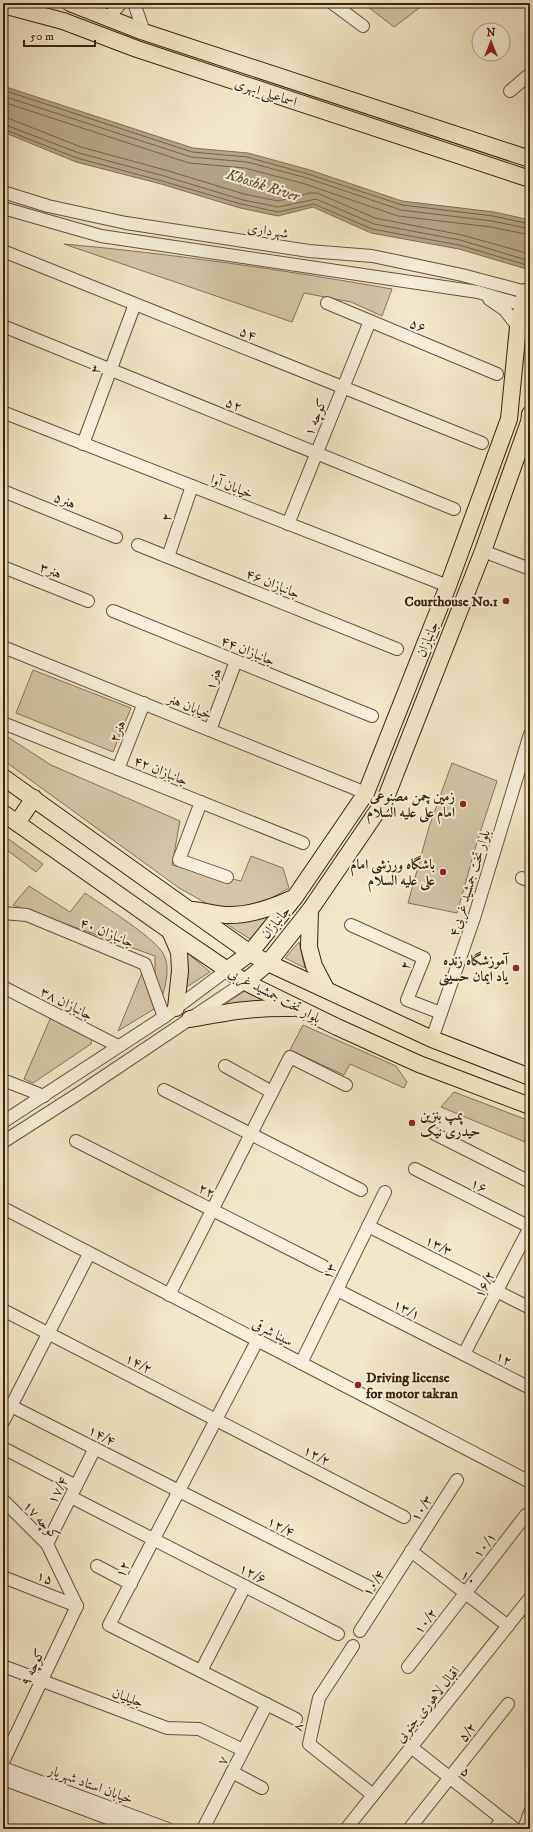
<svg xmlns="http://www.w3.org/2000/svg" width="533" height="1832" font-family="'IM FELL DW Pica',Amiri,serif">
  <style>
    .green { fill: #d3c6a8; stroke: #877459 }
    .water { fill: #b4a487; stroke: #847055 }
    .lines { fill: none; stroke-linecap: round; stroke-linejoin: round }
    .shore { stroke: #786348; stroke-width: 1 }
    .minor-casing { stroke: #69533a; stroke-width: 14 }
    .major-casing { stroke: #3b220a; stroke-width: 18 }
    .minor { stroke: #f7efdb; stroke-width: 12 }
    .major { stroke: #f2e7c8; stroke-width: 16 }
    .poi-dot { fill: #8f2418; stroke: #f7efdb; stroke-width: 1.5 }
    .labels { text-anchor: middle; stroke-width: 4; stroke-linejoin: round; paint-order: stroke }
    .street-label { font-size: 14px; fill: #3b220a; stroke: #f7efdb }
    .poi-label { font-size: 14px; font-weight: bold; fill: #3b220a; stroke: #f7efdb; text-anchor: end }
    .water-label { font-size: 15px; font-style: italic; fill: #655036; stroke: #f7efdb }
  </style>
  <rect width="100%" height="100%" fill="#f2e7c8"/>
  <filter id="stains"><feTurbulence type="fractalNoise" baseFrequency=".005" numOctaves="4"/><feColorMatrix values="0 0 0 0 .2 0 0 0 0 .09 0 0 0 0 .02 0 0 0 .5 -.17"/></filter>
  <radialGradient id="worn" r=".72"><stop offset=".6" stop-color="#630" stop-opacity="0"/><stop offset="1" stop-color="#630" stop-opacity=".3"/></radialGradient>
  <!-- green -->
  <g class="green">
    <path d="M363 3H426L394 27Z"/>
    <path d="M64 244C174 254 284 270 392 289L382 316 351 302 304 293 292 322Z"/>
    <path d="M33 670 131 708 113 752 16 713Z"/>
    <path d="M3 734 51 765 180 821 172 865 241 881 251 856 283 868 289 888 270 899 241 907H213L179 888 3 760Z"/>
    <path d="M452 763 497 781 477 842 457 913 408 903 429 827Z"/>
    <path d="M3 835 43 864 36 872 3 847Z"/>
    <path d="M29 886 70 912 85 893C102 905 157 939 164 955 170 968 166 984 162 997L155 981V956L13 905Z"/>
    <path d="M272 913 250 939 222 921Z"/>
    <path d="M299 942 305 968 285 958Z"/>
    <path d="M185 951 210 972 185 988Z"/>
    <path d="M142 973 154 1009 118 1031Z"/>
    <path d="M245 991 263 1000 223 1005Z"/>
    <path d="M51 1017 92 1037 91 1044 33 1083 24 1079Z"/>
    <path d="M303 1025 396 1066 407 1082 404 1088 350 1064 344 1075 290 1050Z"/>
    <path d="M454 1092 530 1121V1144L441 1107Z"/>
  </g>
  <!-- water -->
  <path class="water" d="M3 86 193 148 248 153 310 170 402 201 494 212 530 220V270L459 249 371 233 313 207 278 216 240 208 161 184 76 162 3 132Z"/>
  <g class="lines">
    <!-- shore -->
    <g class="shore">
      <path d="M3 90 192 152 247 157 308 174 402 205 493 216 530 224"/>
      <path d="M3 96 191 157 247 162 307 178 401 210 492 221 530 229"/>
      <path d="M3 102 189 163 245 168 305 184 398 216 491 227 530 235"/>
      <path d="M3 117 10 119 81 147 165 170 244 194 278 201 310 193H317L375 218 462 235 530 254"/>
      <path d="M3 124 79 153 164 176 243 200 278 207 316 199 374 224 460 240 530 261"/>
      <path d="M3 129 77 158 162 181 241 204 278 212 314 204 372 229 459 245 530 266"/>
    </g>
    <defs>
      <g id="minor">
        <path d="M134 3 144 32"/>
        <path d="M332 3 363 26"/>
        <path d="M108 18 121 3"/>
        <path d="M510 91 530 74"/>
        <path d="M3 192 48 206 126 223 309 251 372 256 462 275 530 293"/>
        <path d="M3 208 101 236 478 292 529 307"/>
        <path d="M3 251 482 443"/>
        <path d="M489 299 505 310 518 327 524 323 530 322"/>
        <path d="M327 303 497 374"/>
        <path d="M3 326 454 509"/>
        <path d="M5 413 448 586"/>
        <path d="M83 444 135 304"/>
        <path d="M3 491 116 537"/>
        <path d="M288 524 370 321"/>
        <path d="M138 545 397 649"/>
        <path d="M483 551 530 569"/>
        <path d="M168 557 192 486"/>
        <path d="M3 567 88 601"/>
        <path d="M113 611 372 716"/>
        <path d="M3 647 366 793"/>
        <path d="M8 725 303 843"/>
        <path d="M210 730 236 661"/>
        <path d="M118 769 144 703"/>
        <path d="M201 802 179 860 227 877"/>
        <path d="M522 878 530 881"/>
        <path d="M3 913 27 915 145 964 164 1017"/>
        <path d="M351 925 424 958 407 1000 441 1013"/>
        <path d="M3 987 118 1046"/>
        <path d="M432 1039 474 918 530 734"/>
        <path d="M225 1066 272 1092"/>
        <path d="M3 1080 44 1096"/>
        <path d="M164 1090 361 1190"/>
        <path d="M3 1122 164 1017 227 970"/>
        <path d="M435 1134 530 1182"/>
        <path d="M76 1141 323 1266"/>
        <path d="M3 1142 81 1092 245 982"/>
        <path d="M415 1169 530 1227"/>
        <path d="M3 1208 530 1482"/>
        <path d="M368 1226 530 1308"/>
        <path d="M337 1290 530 1388"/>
        <path d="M169 1295 290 1057 346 1085"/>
        <path d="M3 1310 404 1517"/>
        <path d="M257 1341 109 1625 296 1719"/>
        <path d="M464 1354 530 1227"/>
        <path d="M301 1363 385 1192"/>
        <path d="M11 1406 369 1587"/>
        <path d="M3 1422 89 1254"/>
        <path d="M3 1448 76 1486"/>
        <path d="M71 1497 338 1634"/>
        <path d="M3 1500 47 1544 77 1606"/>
        <path d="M47 1544 95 1448"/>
        <path d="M411 1551 508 1626"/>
        <path d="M97 1566 131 1584"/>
        <path d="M3 1577 77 1606"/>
        <path d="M360 1631 457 1480"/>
        <path d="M353 1646 319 1698 309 1744 373 1795"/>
        <path d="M3 1666 167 1728 199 1729 243 1750"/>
        <path d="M408 1667 526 1515"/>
        <path d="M201 1671 245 1586"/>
        <path d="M411 1747 515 1829"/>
        <path d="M3 1762 77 1606"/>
        <path d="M3 1768 168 1829"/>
        <path d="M232 1772 262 1788"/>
        <path d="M3 1779 137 1829"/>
        <path d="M203 1829 267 1704"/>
        <path d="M346 1829 530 1598"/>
        <path d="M409 1829 508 1704"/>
        <path d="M495 1829 502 1819"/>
        <path d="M524 1829 530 1812"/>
      </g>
      <g id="major">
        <path d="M70 3 144 32 530 159"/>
        <path d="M3 5 63 21 137 49 530 179"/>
        <path d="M3 777 188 909 250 953 268 963 432 1039 530 1077"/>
        <path d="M3 813 170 931 245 982 337 1027 419 1064 530 1106"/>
        <path d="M17 823 34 798"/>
        <path d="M192 910C203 911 214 914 226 915 248 916 271 908 291 899"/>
        <path d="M310 910 309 947 314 966 326 989"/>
        <path d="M170 931 179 952 180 971 176 1008"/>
        <path d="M227 970 250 953 295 897 366 793 448 586 509 419 518 327 525 292"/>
        <path d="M245 982 268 963 310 910 385 800 483 551 529 422 530 414"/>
        <path d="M190 1019C227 1012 255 1007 293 1008"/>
      </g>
    </defs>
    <!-- minor casing -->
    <use href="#minor" class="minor-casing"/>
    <!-- major casing -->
    <use href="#major" class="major-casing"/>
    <!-- minor -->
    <use href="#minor" class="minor"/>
    <!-- major -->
    <use href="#major" class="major"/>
  </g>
  <!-- markers -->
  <g class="poi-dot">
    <circle cx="506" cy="601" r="4"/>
    <circle cx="463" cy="804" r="4"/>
    <circle cx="443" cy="872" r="4"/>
    <circle cx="516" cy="968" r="4"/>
    <circle cx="412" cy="1123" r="4"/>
    <circle cx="358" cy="1385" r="4"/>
  </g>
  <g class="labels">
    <!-- street labels -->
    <g class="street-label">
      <text transform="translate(266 92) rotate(18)" y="5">اسماعیلی ابهری</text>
      <text transform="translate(268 230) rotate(9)" y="5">شهرداری</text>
      <text transform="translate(418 325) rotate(23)" y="5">۵۶</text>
      <text transform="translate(248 333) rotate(22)" y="5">۵۴</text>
      <text transform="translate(95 369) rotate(-69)" y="5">۳</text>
      <text transform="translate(234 404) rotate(22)" y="5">۵۲</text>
      <text transform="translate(315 417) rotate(-68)" y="5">کوچه ۱</text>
      <text transform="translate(232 486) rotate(21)" y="5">خیابان آوا</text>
      <text transform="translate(65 500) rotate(22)" y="5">هنر۵</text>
      <text transform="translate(166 517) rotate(-72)" y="5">۲</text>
      <text transform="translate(51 570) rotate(22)" y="5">هنر۳</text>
      <text transform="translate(273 583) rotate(22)" y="5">۴۶ جانبازان</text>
      <text transform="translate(427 639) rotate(-68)" y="5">جانبازان</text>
      <text transform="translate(248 650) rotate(22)" y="5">۴۴ جانبازان</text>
      <text transform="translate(213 679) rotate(-69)" y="5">هنر۱</text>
      <text transform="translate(190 706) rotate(22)" y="5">خیابان هنر</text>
      <text transform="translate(117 731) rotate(-68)" y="5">هنر۲</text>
      <text transform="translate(161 770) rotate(22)" y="5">۴۲ جانبازان</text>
      <text transform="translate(469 883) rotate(-73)" y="5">بلوار تخت جمشید غربی۴</text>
      <text transform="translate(275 922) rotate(-51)" y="5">جانبازان</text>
      <text transform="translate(107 932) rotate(22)" y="5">۴۰ جانبازان</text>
      <text transform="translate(405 965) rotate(-68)" y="5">۲</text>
      <text transform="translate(275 995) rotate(28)" y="5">بلوار تخت جمشید غربی</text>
      <text transform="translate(67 1003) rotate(27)" y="5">۳۸ جانبازان</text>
      <text transform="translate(479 1185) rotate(27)" y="5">۱۶</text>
      <text transform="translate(207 1190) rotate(27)" y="5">۲۲</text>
      <text transform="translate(439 1245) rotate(27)" y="5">۱۳/۳</text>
      <text transform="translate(329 1271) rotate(-64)" y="5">۱۳</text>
      <text transform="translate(484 1284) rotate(-63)" y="5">۱۶/۲</text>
      <text transform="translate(407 1309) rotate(27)" y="5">۱۳/۱</text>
      <text transform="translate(273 1332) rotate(27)" y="5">سینا شرقی</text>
      <text transform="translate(504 1358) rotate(27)" y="5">۱۲</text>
      <text transform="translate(139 1363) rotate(27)" y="5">۱۴/۲</text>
      <text transform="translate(102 1435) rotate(27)" y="5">۱۴/۴</text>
      <text transform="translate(317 1455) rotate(27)" y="5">۱۲/۲</text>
      <text transform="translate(57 1490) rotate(-63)" y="5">۱۷/۴</text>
      <text transform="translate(421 1508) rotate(-57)" y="5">۱۰/۳</text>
      <text transform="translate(42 1520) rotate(48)" y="5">کوچه ۱۷</text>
      <text transform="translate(281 1526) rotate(27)" y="5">۱۲/۴</text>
      <text transform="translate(484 1545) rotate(-52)" y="5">۱۰/۱</text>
      <text transform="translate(122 1569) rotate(-63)" y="5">۱۲</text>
      <text transform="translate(253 1573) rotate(27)" y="5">۱۲/۶</text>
      <text transform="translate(45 1577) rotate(21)" y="5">۱۵</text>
      <text transform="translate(469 1577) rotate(38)" y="5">۱۰</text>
      <text transform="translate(373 1583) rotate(-57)" y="5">۱۰/۴</text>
      <text transform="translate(425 1621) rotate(-52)" y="5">۱۰/۲</text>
      <text transform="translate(32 1667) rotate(-65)" y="5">کوچه ۹</text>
      <text transform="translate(128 1697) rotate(20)" y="5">جلیلیان</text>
      <text transform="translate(427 1704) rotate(-51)" y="5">اقبال لاهوری جنوبی</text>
      <text transform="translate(297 1727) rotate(-77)" y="5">۸</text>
      <text transform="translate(467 1732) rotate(-52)" y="5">۵/۲</text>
      <text transform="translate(222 1760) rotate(-63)" y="5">۷</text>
      <text transform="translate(466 1771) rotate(38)" y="5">۵</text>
      <text transform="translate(91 1784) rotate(20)" y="5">خیابان استاد شهریار</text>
    </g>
    <!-- poi labels -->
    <g class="poi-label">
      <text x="498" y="606">Courthouse No.1</text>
      <text x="455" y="801">زمین چمن مصنوعی<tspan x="455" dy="16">امام علی علیه السلام</tspan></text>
      <text x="435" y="869">باشگاه ورزشی امام<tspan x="435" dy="16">علی علیه السلام</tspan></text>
      <text x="508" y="965">آموزشگاه زنده<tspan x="508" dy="16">یاد ایمان حسینی</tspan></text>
      <text x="420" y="1120" text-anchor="start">پمپ بنزین<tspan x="420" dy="16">حیدری نیک</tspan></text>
      <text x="366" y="1382" text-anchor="start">Driving license<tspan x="366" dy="16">for motor takran</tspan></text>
    </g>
    <!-- water labels -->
    <g class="water-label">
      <text transform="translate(263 185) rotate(18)" y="5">Khoshk River</text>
    </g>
  </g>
  <!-- margin -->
  <rect width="533" height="1832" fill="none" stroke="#f2e7c8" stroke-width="16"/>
  <rect x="4" y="4" width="525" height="1824" fill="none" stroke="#3b220a" stroke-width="2"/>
  <rect x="8" y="8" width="517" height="1816" fill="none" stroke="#3b220a"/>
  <!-- north arrow -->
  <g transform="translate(491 42)"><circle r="19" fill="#f7efdb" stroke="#ac9d87"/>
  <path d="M0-3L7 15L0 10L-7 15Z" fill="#8f2418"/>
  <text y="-6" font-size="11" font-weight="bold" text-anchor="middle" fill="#3b220a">N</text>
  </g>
  <!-- scale -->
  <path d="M24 40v6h71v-6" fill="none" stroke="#3b220a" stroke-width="2"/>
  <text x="30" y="40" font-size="12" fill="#3b220a" stroke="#f7efdb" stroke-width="3" paint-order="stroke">50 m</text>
  <rect width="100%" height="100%" filter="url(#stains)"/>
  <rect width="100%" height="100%" fill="url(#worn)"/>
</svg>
